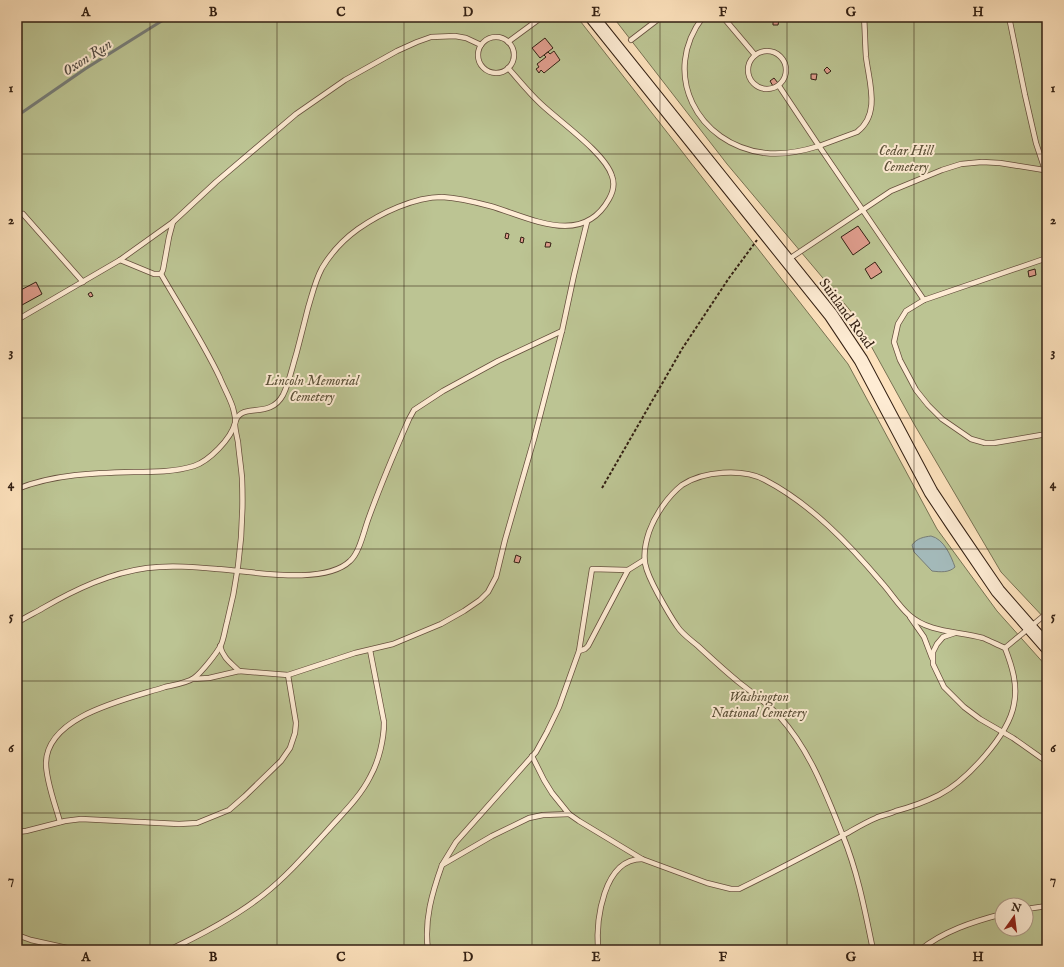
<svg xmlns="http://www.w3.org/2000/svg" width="1064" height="967" font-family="'IM FELL English',serif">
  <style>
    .green { fill: #bcc493; stroke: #787253; fill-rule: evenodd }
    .water { fill: #a4bbbc; stroke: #777d78 }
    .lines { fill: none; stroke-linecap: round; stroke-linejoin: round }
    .stream { stroke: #777d78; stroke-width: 3 }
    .building { fill: #df9d8d; stroke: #332013 }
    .lane-casing { stroke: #66503e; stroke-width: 6 }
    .secondary-casing { stroke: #332013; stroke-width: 15 }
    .path { stroke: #332013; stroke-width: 2; stroke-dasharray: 3 2; stroke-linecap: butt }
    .lane { stroke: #feecd4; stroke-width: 4.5 }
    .secondary { stroke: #feecd4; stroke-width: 13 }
    .grid { fill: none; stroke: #332013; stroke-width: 1; stroke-opacity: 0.55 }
    .labels { text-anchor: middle; stroke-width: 4; stroke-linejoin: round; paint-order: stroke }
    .park-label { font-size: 14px; font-style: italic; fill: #5c5139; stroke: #feecd4 }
    .street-label { font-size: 14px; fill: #332013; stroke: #feecd4 }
    .water-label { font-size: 15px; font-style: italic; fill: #554e46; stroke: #feecd4 }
    .neatline { fill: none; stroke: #332013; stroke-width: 1.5 }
    .grid-label { font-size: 13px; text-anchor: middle; font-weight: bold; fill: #332013 }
  </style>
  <rect width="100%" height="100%" fill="#fde2bd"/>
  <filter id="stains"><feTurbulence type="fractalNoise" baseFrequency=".005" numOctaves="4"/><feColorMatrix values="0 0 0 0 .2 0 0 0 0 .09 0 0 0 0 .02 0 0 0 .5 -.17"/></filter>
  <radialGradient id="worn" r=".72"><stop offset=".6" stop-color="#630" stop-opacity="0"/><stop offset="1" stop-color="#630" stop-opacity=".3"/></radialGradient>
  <!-- green -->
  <g class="green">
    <path d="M17 17H577L848 364 937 529 997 611 1047 667V950H17ZM1002 905H1026V929H1002Z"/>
    <path d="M613 17H1047V621L1001 572 914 424 854 315 727 164Z"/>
  </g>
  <!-- water -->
  <path class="water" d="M931 536C944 539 951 556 955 567 949 573 940 572 932 571L914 552 912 545C917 538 924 537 931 536Z"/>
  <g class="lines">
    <!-- stream -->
    <path class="stream" d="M17 116 85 69 168 17"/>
  </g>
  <!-- building -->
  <g class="building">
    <path d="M773 20H779L778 25H773Z"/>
    <path d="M545 38 553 48 540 58 532 48Z"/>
    <path d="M554 51 560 60 544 73 541 70 539 73 536 69 539 67 537 64 546 57 544 55 548 52 550 54Z"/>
    <path d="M827 67 831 71 827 74 824 70Z"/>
    <path d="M811 74H817L816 80 811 79Z"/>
    <path d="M774 78 778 83 773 86 770 81Z"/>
    <path d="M858 226 870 243 853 255 841 237Z"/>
    <path d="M506 233 509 234 508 239 505 238Z"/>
    <path d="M521 237 524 238 523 243 520 242Z"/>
    <path d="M546 242 551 243 550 247H545Z"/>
    <path d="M875 262 882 272 871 279 865 269Z"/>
    <path d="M1035 269 1036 275 1029 277 1028 271Z"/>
    <path d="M36 282 42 294 22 305 17 297V292Z"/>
    <path d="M91 292 93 296 90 297 88 294Z"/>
    <path d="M516 555 521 557 519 563 514 562Z"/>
  </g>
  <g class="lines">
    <defs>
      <g id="lane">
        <path d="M703 17C660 73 697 145 765 153 782 155 803 151 819 146L924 300"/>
        <path d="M723 17 755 55"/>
        <path d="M1009 17 1025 95 1036 143 1047 176"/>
        <circle cx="496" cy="55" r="18"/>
        <path d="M631 40 661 17"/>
        <path d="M508 42 542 17"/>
        <circle cx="767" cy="70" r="19"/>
        <path d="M779 86 819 146 857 132C881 114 869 82 866 57 865 44 865 30 864 17"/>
        <path d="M23 214 83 282"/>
        <path d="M1047 258 924 300 906 311 898 324 894 342 900 360 916 390 928 405 942 419 971 439 985 443H994L1047 434"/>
        <path d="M789 259 891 191 942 170 961 164 982 162 1000 163 1044 170"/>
        <path d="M120 260 173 222 216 182 296 114 345 80 397 51 417 42 431 37 455 36 466 38 481 45"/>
        <path d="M161 274 163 270 169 237 173 222"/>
        <path d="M17 320 120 260 154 274H161C181 309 203 342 220 378 224 388 230 398 233 408 234 412 236 419 235 423 231 439 209 461 194 466 175 472 153 472 134 472 95 473 54 474 17 489"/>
        <path d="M910 617 924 637 932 658"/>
        <path d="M17 623C25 617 35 613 43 608 76 589 110 573 147 568 170 565 194 567 217 569 251 571 324 586 350 561 360 552 364 530 369 517 381 484 395 451 409 419L414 410 443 391 498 361 562 331"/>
        <path d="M955 633 943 637 937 644 933 652V664L944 687 964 707 980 719 1013 738 1047 762"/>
        <path d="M220 646C223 658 231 663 239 671"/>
        <path d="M1005 648 1047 613"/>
        <path d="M579 651 585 649 588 646 628 570"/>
        <path d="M193 679 209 678 239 671 288 675 355 653 393 644 441 624 464 611 480 600 488 592 496 577 505 540 534 439 562 331 574 275 587 222"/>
        <path d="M532 756 544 780 552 793 569 814 579 821 642 859 707 883 731 889H739C774 872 808 854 842 836 853 830 864 823 876 818 882 815 890 814 896 811 911 807 925 802 939 795 966 781 1009 735 1014 704 1018 685 1012 666 1005 648 998 645 990 641 983 638 958 631 929 633 909 615 899 606 891 593 882 583 849 544 811 504 765 480 743 468 703 471 682 485 668 496 655 515 649 532 640 559 645 570 658 594 664 605 670 616 677 626 682 634 691 640 698 646 712 659 726 672 741 684 754 694 768 704 779 716 810 750 826 794 843 836 858 873 865 911 873 950"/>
        <path d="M60 822C55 804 46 781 46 763 47 715 128 699 165 687 174 685 187 683 194 678 201 673 217 653 221 645 224 638 225 629 227 622 239 576 244 526 242 478 241 466 239 454 238 442 237 437 235 429 235 424 239 400 269 421 283 395 289 383 292 368 296 355 300 340 304 324 308 308 312 295 315 281 322 268 331 253 344 239 358 229 381 213 414 197 442 197 458 198 475 202 490 206 529 217 582 248 609 199 613 192 615 184 612 176 605 153 560 122 541 104 529 93 519 80 508 68"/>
        <path d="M17 832 26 831 65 821 81 819 179 824 197 823 229 810 245 796 281 761 290 748 295 733 296 723 288 675"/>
        <path d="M442 865 456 842 536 752 547 732 559 707 579 651 592 569 628 570 644 560"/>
        <path d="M1026 909 1047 906"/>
        <path d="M17 935 31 940 76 950"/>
        <path d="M169 950C201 935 234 918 263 895 286 877 307 853 327 831 342 814 360 797 370 777 379 761 384 739 384 722L370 650"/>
        <path d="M428 950C424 920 432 893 442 865L492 836 529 818 543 815 569 814"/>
        <path d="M598 950C596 920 603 859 642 859"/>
        <path d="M920 950C944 931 972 922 1002 914"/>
      </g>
      <path id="secondary" d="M592 17 831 315 861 360 931 492 953 525 998 591 1047 647"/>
    </defs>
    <!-- lane casing -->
    <use href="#lane" class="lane-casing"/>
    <!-- secondary casing -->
    <use href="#secondary" class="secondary-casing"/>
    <!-- path -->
    <path class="path" d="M602 488 682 349 729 278 757 240"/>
    <!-- lane -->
    <use href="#lane" class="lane"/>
    <!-- secondary -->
    <use href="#secondary" class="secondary"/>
  </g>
  <!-- grid -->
  <path class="grid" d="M150 17V950M277 17V950M404 17V950M532 17V950M660 17V950M787 17V950M914 17V950M17 154H1047M17 286H1047M17 418H1047M17 549H1047M17 681H1047M17 813H1047"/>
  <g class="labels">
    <!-- park labels -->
    <g class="park-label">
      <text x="906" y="155">Cedar Hill<tspan x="906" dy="16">Cemetery</tspan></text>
      <text x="312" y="385">Lincoln Memorial<tspan x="312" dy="16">Cemetery</tspan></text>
      <text x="759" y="701">Washington<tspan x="759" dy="16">National Cemetery</tspan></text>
    </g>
    <!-- street labels -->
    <g class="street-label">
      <text transform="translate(847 313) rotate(54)" y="5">Suitland Road</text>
    </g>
    <!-- water labels -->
    <g class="water-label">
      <text transform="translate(87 57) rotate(-33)" y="5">Oxon Run</text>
    </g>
  </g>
  <!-- margin -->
  <rect width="1064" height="967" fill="none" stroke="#fde2bd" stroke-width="44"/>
  <!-- north arrow -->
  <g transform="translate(1014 917) rotate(14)"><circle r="19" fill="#feecd4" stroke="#ad9a87"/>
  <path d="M0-3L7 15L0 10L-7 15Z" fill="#8f2418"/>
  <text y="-6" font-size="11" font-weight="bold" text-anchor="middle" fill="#332013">N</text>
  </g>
  <rect x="22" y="22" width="1020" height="923" class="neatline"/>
  <g class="grid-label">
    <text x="86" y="16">A</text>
    <text x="213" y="16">B</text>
    <text x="341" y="16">C</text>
    <text x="468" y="16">D</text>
    <text x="596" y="16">E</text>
    <text x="723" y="16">F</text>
    <text x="851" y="16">G</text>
    <text x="978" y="16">H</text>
    <text x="11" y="92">1</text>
    <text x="1053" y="92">1</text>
    <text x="11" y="224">2</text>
    <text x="1053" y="224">2</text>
    <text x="11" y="356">3</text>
    <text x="1053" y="356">3</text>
    <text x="11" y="488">4</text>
    <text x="1053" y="488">4</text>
    <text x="11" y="620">5</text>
    <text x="1053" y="620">5</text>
    <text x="11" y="752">6</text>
    <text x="1053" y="752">6</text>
    <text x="11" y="884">7</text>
    <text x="1053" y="884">7</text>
    <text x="86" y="961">A</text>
    <text x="213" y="961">B</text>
    <text x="341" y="961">C</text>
    <text x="468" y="961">D</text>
    <text x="596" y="961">E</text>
    <text x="723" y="961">F</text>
    <text x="851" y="961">G</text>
    <text x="978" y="961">H</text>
  </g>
  <rect width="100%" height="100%" filter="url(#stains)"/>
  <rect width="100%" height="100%" fill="url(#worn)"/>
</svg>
